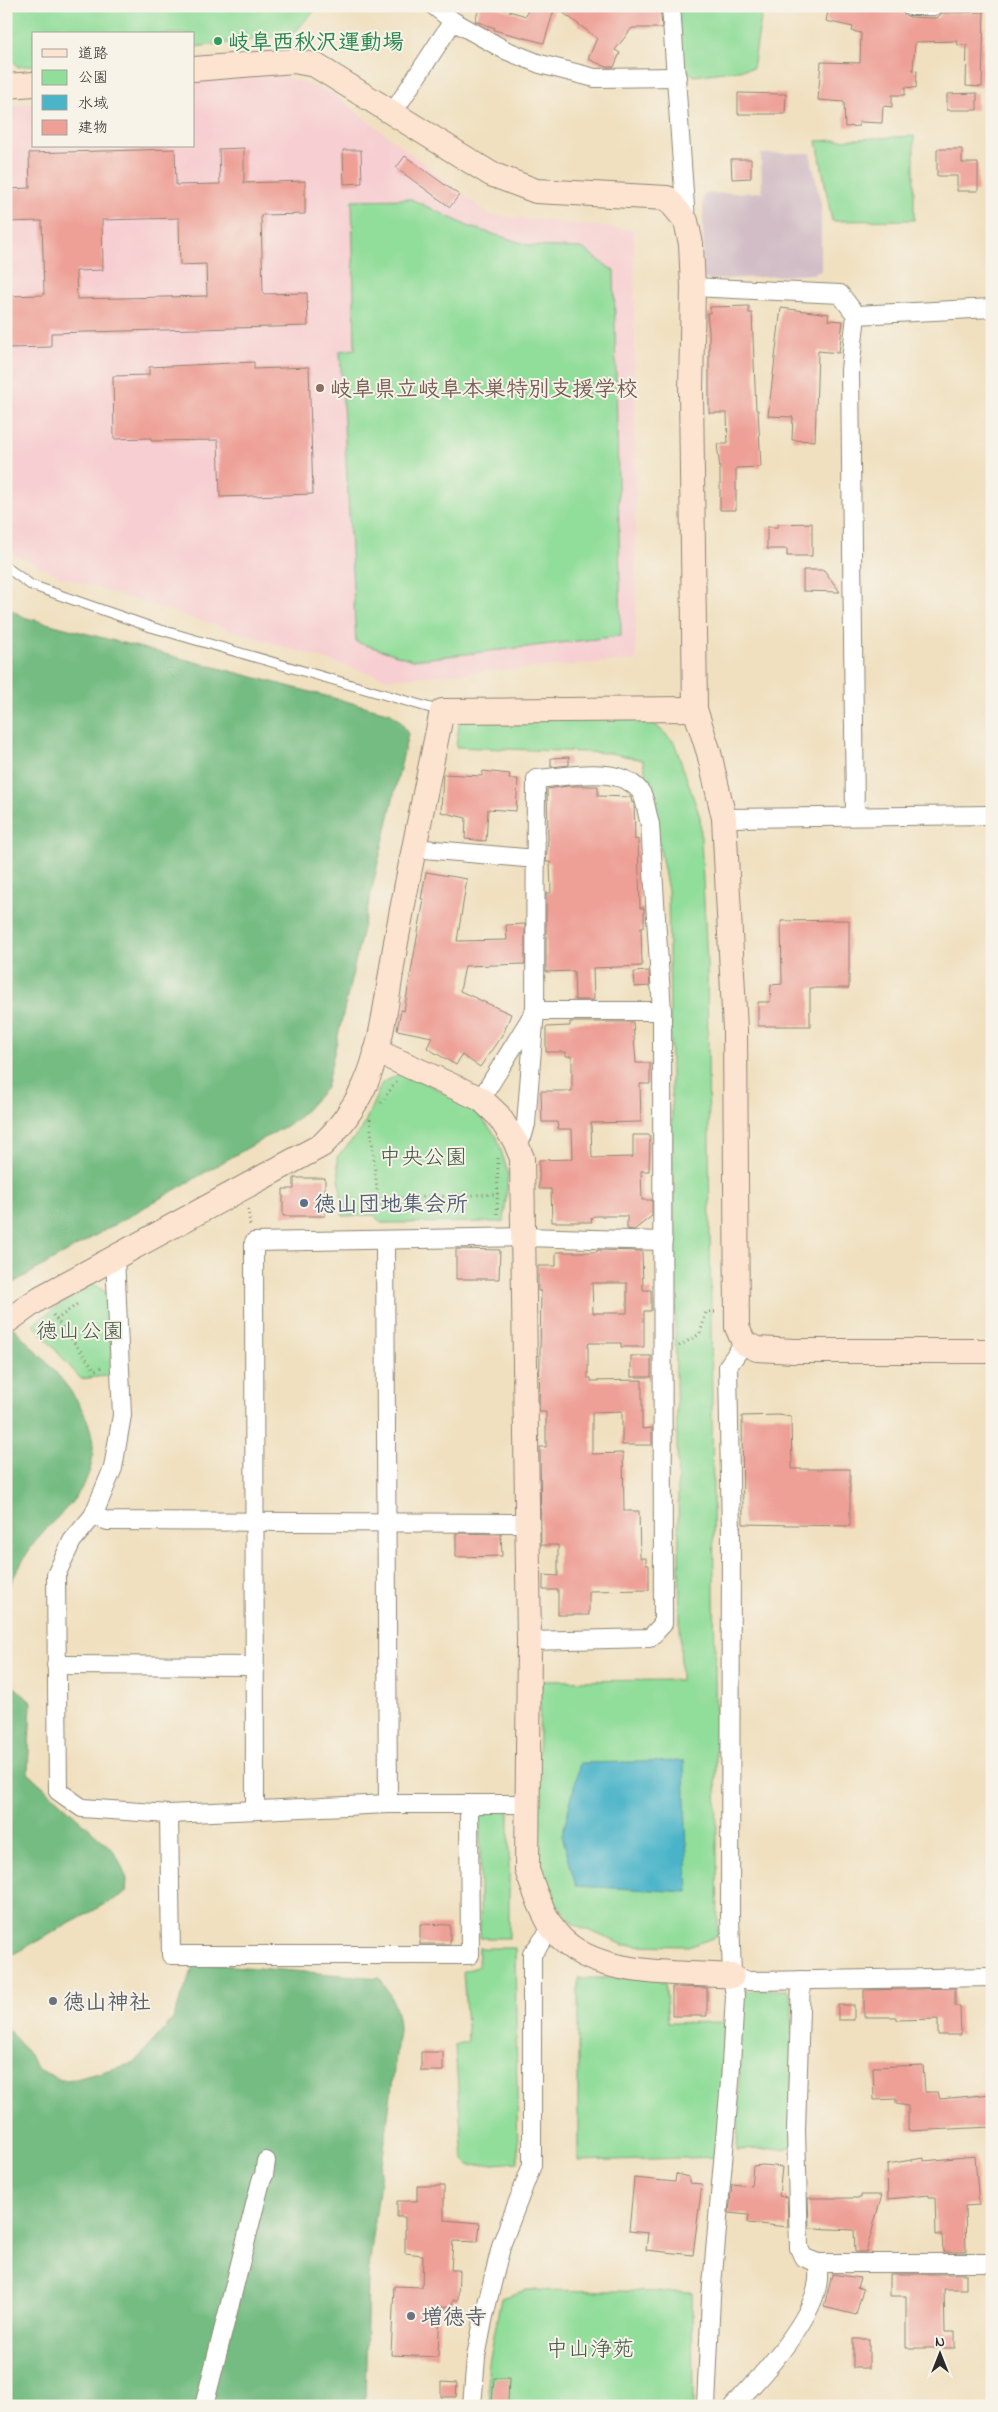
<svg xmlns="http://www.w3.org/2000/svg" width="998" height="2412" font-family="'Indie Flower','Klee One',sans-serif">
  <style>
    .built { fill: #f7cfd2 }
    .industrial { fill: #d2bdc6 }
    .green { fill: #91dd9a; stroke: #5e8462 }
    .forest { fill: #74bc82; stroke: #507456 }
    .water { fill: #4ab4c9; stroke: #3a707a }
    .building { fill: #eea097; fill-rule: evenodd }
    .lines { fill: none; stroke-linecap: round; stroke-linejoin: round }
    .lane-casing { stroke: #8e8676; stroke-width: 11 }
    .street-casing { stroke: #8e8676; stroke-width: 20 }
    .secondary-casing { stroke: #8e8676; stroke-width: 26 }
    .path { stroke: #8e8676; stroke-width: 3; stroke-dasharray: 1 4; stroke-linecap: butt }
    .lane { stroke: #fff; stroke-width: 9 }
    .street { stroke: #fff; stroke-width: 18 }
    .secondary { stroke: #fde4d1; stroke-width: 24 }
    .leisure-dot { fill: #2e9e5b; stroke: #f7f3e8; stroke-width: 2 }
    .education-dot { fill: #8d6e63; stroke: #f7f3e8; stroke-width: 2 }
    .service-dot { fill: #5c6f8a; stroke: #f7f3e8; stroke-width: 2 }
    .worship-dot { fill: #6b7280; stroke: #f7f3e8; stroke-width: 2 }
    .labels { text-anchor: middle; stroke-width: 4; stroke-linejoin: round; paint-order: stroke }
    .leisure-label { font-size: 22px; font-weight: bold; fill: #27864d; stroke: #f7f3e8; text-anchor: start }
    .education-label { font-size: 22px; font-weight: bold; fill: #785e54; stroke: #f7f3e8; text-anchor: start }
    .park-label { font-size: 22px; fill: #445847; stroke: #f7f3e8 }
    .service-label { font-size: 22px; font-weight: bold; fill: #4e5e75; stroke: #f7f3e8; text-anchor: start }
    .worship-label { font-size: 22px; font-weight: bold; fill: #5b616d; stroke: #f7f3e8; text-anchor: start }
  </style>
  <rect width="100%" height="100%" fill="#f7f3e8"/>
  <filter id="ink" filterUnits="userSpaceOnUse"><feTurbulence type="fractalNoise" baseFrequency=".02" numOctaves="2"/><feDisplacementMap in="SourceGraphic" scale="10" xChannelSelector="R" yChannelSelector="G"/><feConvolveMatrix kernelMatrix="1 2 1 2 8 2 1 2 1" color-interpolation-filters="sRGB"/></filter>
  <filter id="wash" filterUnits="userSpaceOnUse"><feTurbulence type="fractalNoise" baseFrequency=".0096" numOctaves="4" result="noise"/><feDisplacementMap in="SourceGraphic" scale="20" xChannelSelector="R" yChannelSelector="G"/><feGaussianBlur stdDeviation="1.12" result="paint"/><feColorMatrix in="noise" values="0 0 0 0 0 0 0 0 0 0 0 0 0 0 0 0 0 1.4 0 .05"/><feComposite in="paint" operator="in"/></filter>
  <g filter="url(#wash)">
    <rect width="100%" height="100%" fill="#f0e0c0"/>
    <!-- built -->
    <path class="built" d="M223 75 282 76 332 93 490 215 634 230 636 660 388 679 61 577 11 553 6 547V107L34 103V146H194V79Z"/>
    <!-- industrial -->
    <path class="industrial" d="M810 153 821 205V271L813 274 710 280 703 278V194L762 192 761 154Z"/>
    <!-- green -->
    <g class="green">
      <path d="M6 6H319L292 35 194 47V34H34V65L18 67 6 51Z"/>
      <path d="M679 6H763L753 68 694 76 679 62Z"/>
      <path d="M914 136V220L832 221 817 141Z"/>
      <path d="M411 199 470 227 532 246 582 248 614 271 621 636 413 660 356 642 340 351 355 349 352 200Z"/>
      <path d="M460 718H648L674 742 700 817 707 964 718 1936 691 1946 624 1945 573 1924 554 1901 534 1858 541 1681 681 1680 668 891 643 760 610 753 456 747Z"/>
      <path d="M403 1072 471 1106 497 1137 508 1173 504 1222 381 1223 374 1215 343 1216 337 1157 362 1129 382 1083Z"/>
      <path d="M91 1283 112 1296V1375L81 1379 33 1324Z"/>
      <rect x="480" y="1808" width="29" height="130"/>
      <path d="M479 1948H515L518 2162 470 2166 463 2159 455 2045 468 2041 463 1971 478 1967Z"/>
      <path d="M578 1978H665L668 2023 724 2022 719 2157 578 2161Z"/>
      <path d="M788 1990 792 2000 791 2148 737 2150 742 1991Z"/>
      <path d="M526 2290 692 2292 693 2406H490L488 2368 501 2298Z"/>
    </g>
    <!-- forest -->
    <g class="forest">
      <path d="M6 606 23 617 391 713 401 722 408 734 326 1088 296 1120 6 1287Z"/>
      <path d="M14 1328C57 1375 126 1430 75 1498 63 1514 46 1526 34 1543 23 1558 14 1576 6 1593V1332Z"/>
      <path d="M6 1679 31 1702 28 1773 115 1852 127 1879 126 1893 6 1958Z"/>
      <path d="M195 1963 380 1978C391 1996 399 2009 399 2030L368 2276 365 2404 363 2406H6V2027L30 2055 36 2068 61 2080 76 2079 134 2063 173 2019Z"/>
    </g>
    <!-- water -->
    <path class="water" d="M684 1761 688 1892 576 1886 562 1836 580 1763Z"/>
    <g id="blocks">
      <!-- building -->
      <g class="building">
        <path d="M480 6H492L526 16 529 6H542L554 10 544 43 494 30 495 28 475 21Z"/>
        <path d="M554 6H660L662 28H632L615 50 620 53 614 67H607L588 59 597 38Z"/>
        <path d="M829 6H873L901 12 909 17 937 18 942 13 984 12 982 87 966 86 967 45H958L957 41 915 42 913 70 917 71 916 88 905 87V95H892V107L883 106 882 123 859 122V126L845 127 844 102 818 100 821 62 860 63 861 33 852 31 853 27 826 21Z"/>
        <path d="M738 93 786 94 785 114H738Z"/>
        <path d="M977 93V110H947V94Z"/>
        <path d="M244 148V183L305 181V214L261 215 263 294 307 293 308 326 51 333V347L6 348V296L44 295 42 221 6 222V189L30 188 29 153 175 149 176 185 220 184 219 149ZM179 218 180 265 206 264 207 296 77 299 76 271 103 270 102 220Z"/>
        <path d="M937 149H962V163H978V191H957V176H937Z"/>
        <path d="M343 150H361L362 183 344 184Z"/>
        <path d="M405 156 459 195 450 207 396 168Z"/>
        <path d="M731 159H751V178L732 179Z"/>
        <path d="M749 306V313H752L756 410H758L761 467 736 468V510H720V469L717 444H728L727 413H709V331L707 313H710V307Z"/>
        <path d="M781 308 829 314 828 320 843 321 839 353 818 351 815 441 792 440 793 417 768 416Z"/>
        <path d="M254 362V369L309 367 313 494 220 497 218 440 151 441V438L114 439 113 376 149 375V367Z"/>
        <path d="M812 523V556H787V549H767V527H778V524Z"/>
        <path d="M803 570H824L840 592 803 591Z"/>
        <path d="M569 757V765L551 767V758Z"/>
        <path d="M483 771 510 774 509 779H518L516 811 488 809 486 841 465 839 466 818 441 812 443 774 482 776Z"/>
        <path d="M568 786H598V796L631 797 632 803 634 802 635 840 638 839 640 908H644V927H641L642 966 593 968 594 1000H575L574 971 546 972V893H551L550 862H546L548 838 547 789Z"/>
        <path d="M426 872 467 879 457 941 507 940 506 925 525 924V964L465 966 460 991 511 1014 504 1032 480 1067 462 1055 456 1065 427 1048 432 1037 397 1030 401 1010 404 1011 424 899H421Z"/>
        <path d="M849 920V988H810V1026H758V1002H770L771 985 782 984 781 921Z"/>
        <path d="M649 971 650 986 635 987 634 972Z"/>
        <path d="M570 1022H633L636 1063H650V1084H640L641 1122 591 1123 592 1158 633 1157V1135H650L649 1171H641L642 1200H652V1216L634 1230 627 1229V1216H594L591 1218 592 1222H552L551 1189H539V1160L573 1159 572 1129H558L557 1122H542L541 1091H572V1056H566V1052H546V1027L570 1026Z"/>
        <path d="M294 1178H325V1216H283V1189H294Z"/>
        <path d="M456 1249 500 1250 499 1279H456Z"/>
        <path d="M597 1250 642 1251 643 1290H651V1311H644V1347H621V1343H589L588 1346V1378H591V1381L642 1380V1429L652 1428V1445H622V1411L592 1412V1454L623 1453 624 1511H639L640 1558H646V1565H649V1590L589 1591V1615H558V1590H543V1575L558 1576V1545H541L540 1447H546V1412H539L541 1291H538V1266H556V1252H597ZM592 1283H627V1313H593Z"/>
        <rect x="631" y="1356" width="20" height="21"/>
        <path d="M779 1415 791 1417 792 1469H850V1526L743 1524 742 1416Z"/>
        <path d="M456 1533 501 1534 502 1556 456 1557Z"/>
        <path d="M420 1924 450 1925V1944H420Z"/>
        <path d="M672 1987 707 1988V2016H672Z"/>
        <path d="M955 1988V2006H960L961 2035H938V2019L896 2020V2017H864V1990Z"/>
        <rect x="838" y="2005" width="16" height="15"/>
        <rect x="421" y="2052" width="22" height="19"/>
        <path d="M923 2065 925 2092H938L940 2099 992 2094V2127L908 2131V2106L896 2104V2099L874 2100 873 2067Z"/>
        <path d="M975 2156 979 2205 965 2206 966 2252H943L942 2235H936L935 2197H929V2195L888 2199 887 2164 924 2158V2161Z"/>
        <path d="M763 2165 782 2167 779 2196 787 2197 788 2227 748 2223 749 2215 729 2213 732 2184 751 2186 753 2166Z"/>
        <path d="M676 2174 689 2177V2183L702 2184 693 2255 646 2250 648 2233 629 2231 634 2178 675 2182Z"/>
        <path d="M417 2186H444V2220L480 2223 478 2242 453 2241 451 2270H459L458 2300H453L452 2307H440L438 2357 391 2355 394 2286 422 2287 423 2255 405 2253V2217H397V2201H417Z"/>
        <path d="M861 2195H882L866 2252H855L854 2230 809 2228 808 2198H861Z"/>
        <path d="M832 2274 860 2278 857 2287 863 2289 856 2315 824 2307Z"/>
        <path d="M890 2274H966V2289H944L945 2332H955V2348H906V2296H890Z"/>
        <rect x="853" y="2339" width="16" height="29"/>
        <path d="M494 2378H509L508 2403H492Z"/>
        <path d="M441 2382 457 2383 456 2397H441Z"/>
      </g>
    </g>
  </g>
  <g filter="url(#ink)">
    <use href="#blocks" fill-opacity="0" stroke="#8e8676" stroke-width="1"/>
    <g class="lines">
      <defs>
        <path id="lane" d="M6 567 31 585 151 627 441 711"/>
        <g id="street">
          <path d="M434 6 453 21 505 50 540 64 595 78 677 77"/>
          <path d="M671 6 686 221"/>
          <path d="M909 6H934"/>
          <path d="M392 114 453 21"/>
          <path d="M693 287 840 294 856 315 850 370 855 816"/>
          <path d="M856 315 992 308"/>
          <path d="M724 818 992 815"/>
          <path d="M413 848 536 859"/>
          <path d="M481 1099 535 1011H662L663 1624 650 1638 529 1641"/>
          <path d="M515 1141 523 1135 526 1124 535 1011 536 779C566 777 623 763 642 794 646 802 647 815 650 824L662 1011"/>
          <path d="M385 1241 388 1804"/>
          <path d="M115 1257 122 1415 113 1468 93 1516 72 1541 56 1575 58 1791 82 1808 169 1814 388 1804H528"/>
          <path d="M93 1516 108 1521 526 1523"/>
          <path d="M56 1665 254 1666"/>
          <path d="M255 1809 254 1242 524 1237 663 1241"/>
          <path d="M169 1814 171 1955H470L469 1804"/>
          <path d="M732 1976 749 1981 992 1977"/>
          <path d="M818 2263H992"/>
          <path d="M204 2406 261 2181 264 2175 266 2161"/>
          <path d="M472 2406 476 2357 484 2316 502 2243 532 2165V1954L552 1928"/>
          <path d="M706 2406 711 2297 730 2082 735 1996 732 1976 730 1916 731 1536 728 1366 744 1343"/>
          <path d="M733 2406C760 2378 810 2323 817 2286 819 2279 818 2270 818 2263L803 2257 799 2248 796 2130 801 1980"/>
        </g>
        <g id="secondary">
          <path d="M194 69 294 61 315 65 491 174 536 191 667 198 686 221 691 244 693 287 691 391 695 709 709 753 724 818 735 1030 737 1327 744 1343 757 1349 794 1351H992"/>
          <path d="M7 86 34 84"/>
          <path d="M376 1051 481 1099 498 1115 515 1141 522 1158 529 1641 527 1870C534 1890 541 1909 551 1926 585 1980 677 1971 732 1976"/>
          <path d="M6 1322 40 1298 322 1145C340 1128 353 1109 364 1087 383 1047 388 987 396 942 410 865 426 788 442 711L695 709"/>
        </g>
      </defs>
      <!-- lane casing -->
      <use href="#lane" class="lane-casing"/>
      <!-- street casing -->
      <use href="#street" class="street-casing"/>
      <!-- secondary casing -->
      <use href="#secondary" class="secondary-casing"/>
      <!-- path -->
      <g class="path">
        <path d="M381 1103 396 1082"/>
        <path d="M370 1119 378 1199 498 1194"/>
        <path d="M248 1209 250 1225"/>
        <path d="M497 1219 498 1158"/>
        <path d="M53 1315 95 1370 104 1366"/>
        <path d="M56 1320 80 1302"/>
        <path d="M679 1346 700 1334 706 1312H718"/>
      </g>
      <!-- lane -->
      <use href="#lane" class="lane"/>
      <!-- street -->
      <use href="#street" class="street"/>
      <!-- secondary -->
      <use href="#secondary" class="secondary"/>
    </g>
  </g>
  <!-- markers -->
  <circle class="leisure-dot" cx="218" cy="41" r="5"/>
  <circle class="education-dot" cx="320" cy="388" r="5"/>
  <circle class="service-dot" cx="304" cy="1203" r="5"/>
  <g class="worship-dot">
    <circle cx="53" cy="2001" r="5"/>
    <circle cx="411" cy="2316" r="5"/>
  </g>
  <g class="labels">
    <!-- leisure labels -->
    <g class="leisure-label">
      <text x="228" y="49">岐阜西秋沢運動場</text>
    </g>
    <!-- education labels -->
    <g class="education-label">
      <text x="330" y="396">岐阜県立岐阜本巣特別支援学校</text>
    </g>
    <!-- park labels -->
    <g class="park-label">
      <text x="423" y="1164">中央公園</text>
      <text x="80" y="1338">徳山公園</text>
      <text x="590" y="2356">中山浄苑</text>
    </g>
    <!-- service labels -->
    <g class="service-label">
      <text x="314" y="1211">徳山団地集会所</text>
    </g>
    <!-- worship labels -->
    <g class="worship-label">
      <text x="63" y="2009">徳山神社</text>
      <text x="421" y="2324">増徳寺</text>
    </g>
  </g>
  <!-- margin -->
  <rect width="998" height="2412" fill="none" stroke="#f7f3e8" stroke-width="25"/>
  <!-- legend -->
  <rect x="32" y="32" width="162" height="115" fill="#f7f3e8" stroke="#a5a39c"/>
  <rect x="42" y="49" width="25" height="8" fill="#fde4d1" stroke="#a5a39c"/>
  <text x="78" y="58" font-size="15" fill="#2b2b2b">道路</text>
  <rect x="42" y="70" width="25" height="15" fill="#91dd9a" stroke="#a5a39c"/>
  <text x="78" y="82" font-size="15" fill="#2b2b2b">公園</text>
  <rect x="42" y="95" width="25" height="15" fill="#4ab4c9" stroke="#a5a39c"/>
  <text x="78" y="108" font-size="15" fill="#2b2b2b">水域</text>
  <rect x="42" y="120" width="25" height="15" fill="#eea097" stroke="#a5a39c"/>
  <text x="78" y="132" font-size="15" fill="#2b2b2b">建物</text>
  <!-- north arrow -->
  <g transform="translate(940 2354)" stroke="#f7f3e8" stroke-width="4" paint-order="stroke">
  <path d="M0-4L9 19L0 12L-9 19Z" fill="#2b2b2b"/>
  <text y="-8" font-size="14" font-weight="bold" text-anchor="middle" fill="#2b2b2b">N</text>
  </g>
</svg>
